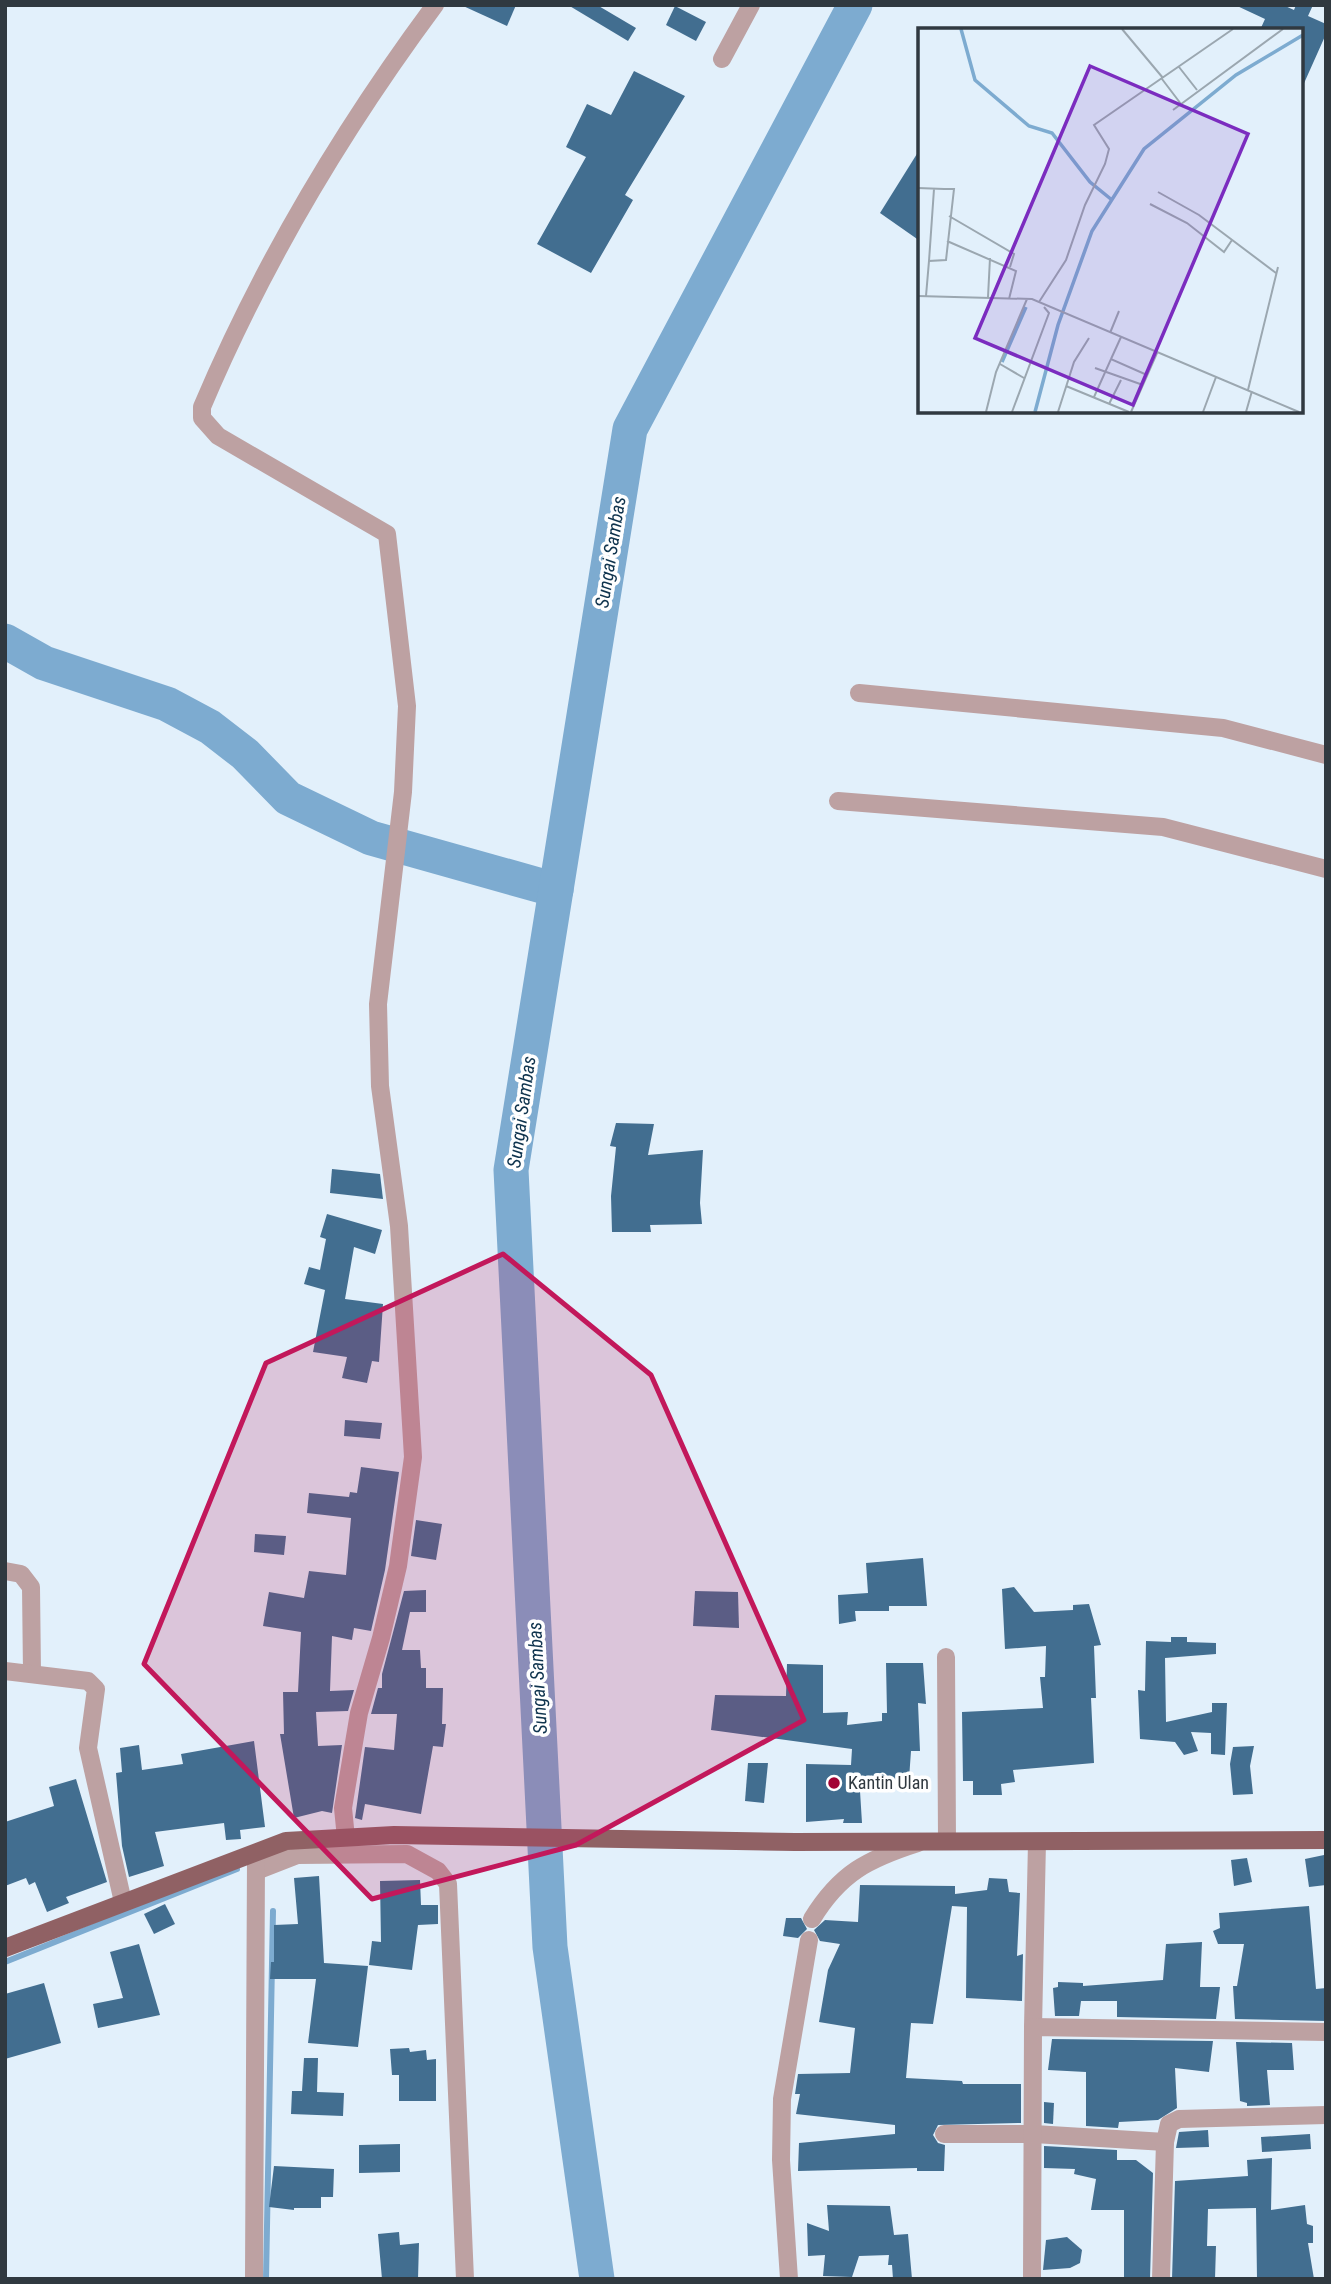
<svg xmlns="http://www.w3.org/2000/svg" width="1331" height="2284" font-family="'Roboto Condensed',sans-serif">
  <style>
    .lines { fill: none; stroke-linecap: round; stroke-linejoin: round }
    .stream { stroke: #7dabd0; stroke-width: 6 }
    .river { stroke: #7dabd0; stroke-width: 35 }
    .building { fill: #426e90 }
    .minor { stroke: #bda1a2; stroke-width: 18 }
    .primary { stroke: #906164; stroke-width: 18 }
    .marked { fill: #c2185b; fill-opacity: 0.2; stroke: #c2185b; stroke-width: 5; stroke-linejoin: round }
    .poi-dot { fill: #a20334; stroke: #fff; stroke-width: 2.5 }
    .labels { text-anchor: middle; stroke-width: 7; stroke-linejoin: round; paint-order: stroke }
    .poi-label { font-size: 18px; fill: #303940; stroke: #fff; text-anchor: start }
    .water-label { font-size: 19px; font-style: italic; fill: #0f344e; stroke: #fff }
    .inset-river { fill: none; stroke: #7dabd0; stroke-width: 3.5 }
    .inset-road { fill: none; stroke: #9ba7b0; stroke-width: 2 }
    .view { fill: #7b2cbf; fill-opacity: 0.15; stroke: #7b2cbf; stroke-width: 3.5 }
    .inset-edge { fill: none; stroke: #303940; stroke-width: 3.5 }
  </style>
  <rect width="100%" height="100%" fill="#e2f0fb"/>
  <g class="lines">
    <!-- stream -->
    <g class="stream">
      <path d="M5 1962 237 1869"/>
      <path d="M266 2279 273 1911"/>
    </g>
    <!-- river -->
    <g class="river">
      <path d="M5 641 44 663 167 704 210 727 245 754 288 798 371 838 556 890"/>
      <path d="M597 2279 550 1947 511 1170 630 429 855 5"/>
    </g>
  </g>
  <!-- building -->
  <g class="building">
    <path d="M461 5H516L507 26Z"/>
    <path d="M568 5H597L636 28 628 41Z"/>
    <path d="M1235 5H1283L1294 10 1296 5H1313L1308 16 1326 24V34L1301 90V30H1260L1265 19Z"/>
    <path d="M675 6 706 22 696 41 666 25Z"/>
    <path d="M634 71 685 96 625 195 633 200 591 273 537 244 586 157 566 147 587 104 611 115Z"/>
    <path d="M920 149V241L880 213Z"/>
    <path d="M616 1123 654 1124 648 1155 703 1150 700 1203 702 1224 650 1225 651 1232H612L611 1196 616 1147 610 1146Z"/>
    <path d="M332 1169 380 1174 383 1199 330 1193Z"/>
    <path d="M327 1214 382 1230 375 1254 354 1247 345 1299 383 1304 379 1362 372 1361 367 1383 342 1378 347 1357 313 1352 325 1290 304 1284 309 1267 320 1270 326 1239 320 1237Z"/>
    <path d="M345 1420 382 1423 380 1439 344 1436Z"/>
    <path d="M361 1467 399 1472 385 1570 371 1631 354 1628 352 1640 332 1636 330 1691 354 1690 348 1711 316 1712 318 1746 342 1745 332 1813 322 1811 294 1818 280 1734H284L283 1692H298L301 1632 263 1626 269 1592 304 1598 309 1571 346 1575 351 1518 307 1513 309 1493 349 1497 350 1492 357 1493Z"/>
    <path d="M416 1520 442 1524 436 1560 411 1556Z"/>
    <path d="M255 1534 286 1536 284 1555 254 1552Z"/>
    <path d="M923 1558 927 1606H889V1611H855L856 1621 839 1624 838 1595 868 1593 866 1563Z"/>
    <path d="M1014 1587 1034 1612 1073 1610V1605L1089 1604 1101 1645 1094 1646 1096 1698H1091L1094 1763 1013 1770 1015 1782 1001 1784 1002 1795H973V1781H963L962 1712 1043 1708 1040 1677H1045L1046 1646 1005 1649 1002 1589Z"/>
    <path d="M426 1590V1612H410L402 1650H420L421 1668H426V1688H443L442 1724H446L443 1747 433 1746 421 1814 365 1804 362 1820 355 1818 365 1747 394 1750 397 1714H371L378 1688H382V1674L404 1591Z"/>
    <path d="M695 1591 738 1592 739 1628 693 1626Z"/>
    <path d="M1171 1637H1187V1642L1216 1643V1654L1165 1658 1166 1722 1212 1712V1703H1227L1225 1755 1211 1754V1733L1191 1732 1198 1751 1184 1755 1175 1742 1140 1739 1138 1690 1145 1691 1146 1641 1171 1642Z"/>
    <path d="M886 1663H923L926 1704 918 1703 920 1751H911L909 1779 869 1781V1791H860L862 1823H843L844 1819 806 1822V1764L851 1765 852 1749 711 1730 715 1695 786 1696 787 1664 823 1665V1713L848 1712 847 1725 882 1721V1713H887Z"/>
    <path d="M254 1741 265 1827 240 1830 241 1839 226 1840 224 1823 155 1832 164 1866 129 1877 122 1846 116 1773 122 1772 120 1748 139 1745 142 1770 183 1764 181 1754Z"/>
    <path d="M1254 1746 1250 1766 1253 1794 1233 1795 1230 1764 1233 1747Z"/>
    <path d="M748 1763H768L764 1803 745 1801Z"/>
    <path d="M76 1779 107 1882 66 1897 69 1903 47 1912 35 1882 29 1885 26 1878 5 1886V1822L54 1806 49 1787Z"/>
    <path d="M1324 1855 1326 1885 1309 1887 1305 1859Z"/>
    <path d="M1247 1858 1252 1882 1234 1886 1231 1860Z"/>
    <path d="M319 1876 324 1963 368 1966 358 2047 308 2043 316 1979H270L271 1962H274V1925L298 1924 294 1878Z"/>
    <path d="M989 1878 1007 1879 1009 1892 1020 1893 1017 1956 1023 1954 1022 2001 966 1998 967 1907 952 1906 933 2024 911 2023 906 2078 962 2081 963 2084H1021V2123L938 2125 933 2135 938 2143 945 2145 944 2171H917V2168L798 2171 799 2143 895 2134V2125L796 2114 800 2094H795L798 2074 850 2073 855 2028 819 2022 828 1970 840 1944 820 1941 814 1930 825 1920 858 1922 860 1885 955 1886V1894L987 1890Z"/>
    <path d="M420 1880 421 1905H438V1924L418 1925 412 1970 369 1965 372 1941 381 1942 380 1881Z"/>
    <path d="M165 1904 175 1924 154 1934 144 1914Z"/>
    <path d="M1309 1906 1316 1989 1326 1988V2021L1235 2019 1233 1986H1237L1244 1944H1218L1213 1931 1220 1928 1219 1913Z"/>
    <path d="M786 1918H801L807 1929 798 1938 783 1936Z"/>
    <path d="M1202 1942 1200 1987H1220L1216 2019 1117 2017V2001H1081L1079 2016H1055L1053 1988 1058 1987V1982L1083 1983V1986L1163 1980 1166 1944Z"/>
    <path d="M139 1944 160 2015 98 2028 93 2004 123 1998 110 1952Z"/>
    <path d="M44 1983 61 2043 5 2059V1994Z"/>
    <path d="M1052 2039 1213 2041 1209 2072 1175 2068 1177 2108 1158 2120 1119 2122 1118 2128 1086 2126V2072L1048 2070Z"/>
    <path d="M1236 2042 1292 2043 1294 2070H1267L1270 2105 1247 2106V2103L1240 2101Z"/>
    <path d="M409 2048 410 2052 426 2050 427 2060 436 2059V2101H399V2075H392L390 2049Z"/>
    <path d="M304 2058H318L317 2092 344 2093 343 2116 291 2114 292 2091H302Z"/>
    <path d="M1044 2102 1054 2103 1053 2124 1044 2123Z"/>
    <path d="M1208 2130 1209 2147 1176 2148 1179 2132Z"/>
    <path d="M1310 2134 1311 2149 1262 2152 1261 2137Z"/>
    <path d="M400 2144V2172L359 2173V2145Z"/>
    <path d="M1044 2146 1117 2150V2160H1136L1153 2173 1150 2279H1124V2210H1091L1096 2179 1074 2174 1075 2169 1044 2168Z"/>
    <path d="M1272 2158 1271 2210 1305 2205 1307 2224 1313 2226V2243H1308L1314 2279H1257L1256 2208 1208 2209 1207 2246H1216L1215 2279H1172L1175 2181 1248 2176 1247 2160Z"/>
    <path d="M274 2166 334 2169 333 2197H321V2208H294V2210L269 2207Z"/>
    <path d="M827 2205 890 2206 894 2235 908 2234 912 2279H893L892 2265H888L889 2255 859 2256 852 2277 823 2276 825 2255 808 2256 807 2223 829 2231Z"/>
    <path d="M399 2232 400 2245 419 2243 418 2279H382L378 2234Z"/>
    <path d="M1067 2237 1082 2250 1080 2263 1070 2268 1043 2270 1046 2240Z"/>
  </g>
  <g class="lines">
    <!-- minor -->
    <g class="minor">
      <path d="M722 59 751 5"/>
      <path d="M859 693 1223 728 1326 755"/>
      <path d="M838 801 1163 827 1326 869"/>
      <path d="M5 1571 21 1574 31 1587 32 1674"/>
      <path d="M946 1657 947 1841"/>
      <path d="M5 1671 88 1681 96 1689 88 1748 123 1902"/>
      <path d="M346 1838 343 1808 359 1713 381 1638 398 1566 413 1457 399 1226 380 1086 378 1004 403 792 407 706 387 534 218 436 202 418V407C262 265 343 129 435 5"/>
      <path d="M256 1871 297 1855 407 1854 438 1871 448 1884 465 2279"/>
      <path d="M812 1919C840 1873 868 1859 918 1843"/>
      <path d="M1033 2027 1037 1842"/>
      <path d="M944 2134H1034L1165 2142"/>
      <path d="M254 2279 256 1859"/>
      <path d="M789 2279 781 2160 782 2099 809 1940"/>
      <path d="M1032 2279 1033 2027 1326 2032"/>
      <path d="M1161 2279 1165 2142 1169 2124 1179 2119 1326 2115"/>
    </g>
    <!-- primary -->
    <path class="primary" d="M5 1948 286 1841 394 1835 795 1842 1326 1840"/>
  </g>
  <!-- marked area -->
  <path class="marked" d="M503 1254 651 1375 804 1720 576 1845 372 1899 144 1664 266 1363Z"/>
  <!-- markers -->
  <circle class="poi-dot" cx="834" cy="1783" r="7"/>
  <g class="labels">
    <!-- poi labels -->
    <g class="poi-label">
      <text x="848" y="1789">Kantin Ulan</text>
    </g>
    <!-- water labels -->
    <g class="water-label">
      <text transform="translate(610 552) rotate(-81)" y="7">Sungai Sambas</text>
      <text transform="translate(521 1112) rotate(-82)" y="7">Sungai Sambas</text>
      <text transform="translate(537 1678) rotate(-93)" y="7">Sungai Sambas</text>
    </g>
  </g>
  <!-- overview -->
  <g transform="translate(918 28)">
    <rect width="385" height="385" fill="#e2f0fb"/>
    <path class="inset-river" d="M43 1 57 52 111 98 134 105 172 154 194 172M84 334 108 279M117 384 140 297 174 203 226 121 318 47 385 7"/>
    <path class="inset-road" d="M204 1 245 50M261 39 279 62M244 51 263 76M255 82 365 1M0 160 26 161M240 164 281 187 358 245M232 176 269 195 306 224 314 212M31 188 96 226 92 239M29 213 98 243 91 271M11 233 16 161M0 268 114 271 381 384M8 268 11 233 28 232 36 161H25M70 269 72 230M121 274 148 232 167 177 187 136 191 121 176 97 315 1M192 305 201 283M193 331 203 309M82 336 106 350M177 340 225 357M148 358 211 384M330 362 360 239M176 369 193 331 229 347M191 376 203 352M68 384 78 344 109 271M94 384 131 285 126 279M140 384 156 334 171 310M213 384 239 325M285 384 298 349M328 384 334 363"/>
    <path class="view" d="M172 38 330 106 215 377 57 310Z"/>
    <rect width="385" height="385" class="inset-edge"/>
  </g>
  <!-- border -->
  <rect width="1331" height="2284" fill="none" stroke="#303940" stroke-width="14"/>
</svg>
